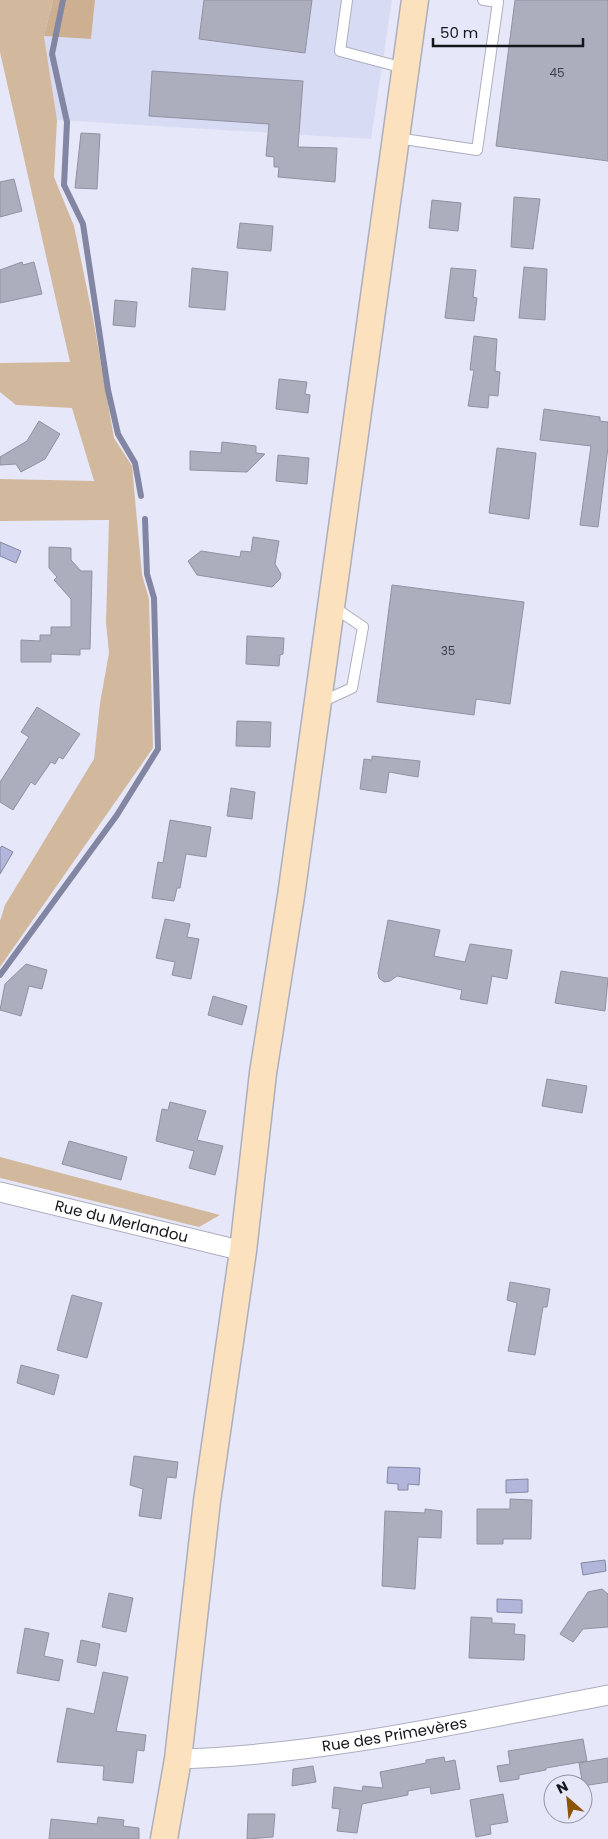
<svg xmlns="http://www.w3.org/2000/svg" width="608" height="1839" font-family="Poppins,sans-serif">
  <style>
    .built { fill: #d8dbf4 }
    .green { fill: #d2b89d }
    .forest { fill: #cdaf91 }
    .water { fill: #b2b6db; stroke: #8386a2 }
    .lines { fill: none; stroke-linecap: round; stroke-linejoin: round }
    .stream { stroke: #8386a2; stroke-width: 6 }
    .building { fill: #acaebe; stroke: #9092a2 }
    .lane-casing { stroke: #acaebe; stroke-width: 12 }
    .street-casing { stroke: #acaebe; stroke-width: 21 }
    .secondary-casing { stroke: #acaebe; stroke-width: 29 }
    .lane { stroke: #fff; stroke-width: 10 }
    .street { stroke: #fff; stroke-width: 19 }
    .secondary { stroke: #fbe1bd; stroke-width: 26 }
    .labels { text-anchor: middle; stroke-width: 4; stroke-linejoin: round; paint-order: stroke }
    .number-label { font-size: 12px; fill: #3b3c44 }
    .street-label { font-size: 15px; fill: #15161c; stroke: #e6e8f9 }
  </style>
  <rect width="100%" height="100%" fill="#e6e8f9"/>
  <!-- built -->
  <path class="built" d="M95 0H392L371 139 57 120 44 36 91 39Z"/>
  <!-- green -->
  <g class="green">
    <path d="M0 0H53L44 36 57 120 54 177 74 226 93 318 114 438 132 466 142 575 149 599 153 748 0 967V921L5 905 94 759 100 703 109 653 106 622 109 520 0 521V479L94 481 72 408 16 405 0 392V363L70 362 0 52Z"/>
    <path d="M0 1157 220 1215 199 1227 0 1178Z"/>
  </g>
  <!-- forest -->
  <path class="forest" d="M53 0H95L91 39 44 36Z"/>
  <!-- water -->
  <g class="water">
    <path d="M0 542 21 551 16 563 0 556Z"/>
    <path d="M2 846 13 852 0 874V848Z"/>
    <path d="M388 1467 420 1468 419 1485 408 1484V1490H398V1484L387 1483Z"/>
    <path d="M528 1479V1492L506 1493V1480Z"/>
    <path d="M605 1560 606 1571 583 1575 581 1563Z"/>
    <path d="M497 1599 522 1600V1613L497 1612Z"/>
  </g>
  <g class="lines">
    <!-- stream -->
    <g class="stream">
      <path d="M63 0 52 54 67 122 64 185 83 224 108 390 118 434 135 463 141 496"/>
      <path d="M0 975 117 815 158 749 154 598 147 574 145 519"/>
    </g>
  </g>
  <!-- building -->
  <g class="building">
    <path d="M204 0H312L305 53 199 39Z"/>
    <path d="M515 0H608V161L496 146Z"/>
    <path d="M152 71 303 81 298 147 337 148 335 182 278 177 279 167H274V157L266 156 269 124 149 116Z"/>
    <path d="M81 133 100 134 97 189 75 188Z"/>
    <path d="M14 179 22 211 0 217V182Z"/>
    <path d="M514 197 540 199 533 249 511 247Z"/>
    <path d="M432 200 461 203 458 231 429 228Z"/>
    <path d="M240 223 273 226 271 251 237 248Z"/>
    <path d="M22 262 23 265 34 262 42 294 0 303V270Z"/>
    <path d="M524 267 547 269 545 320 519 318Z"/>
    <path d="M192 268 228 272 225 310 189 307Z"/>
    <path d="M451 268 476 270 473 297 477 298 474 321 445 318Z"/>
    <path d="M115 300 137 302 135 327 113 325Z"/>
    <path d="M474 336 497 339 495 371 500 372 498 396 489 395 488 408 468 406 474 370H470Z"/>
    <path d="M279 379 307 382 305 394 310 395 308 413 276 409Z"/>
    <path d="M544 409 600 417V421L608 422V447L598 527 580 525 591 446 540 440Z"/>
    <path d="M39 421 60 434 45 459 21 472 16 464 0 465V457L27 441Z"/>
    <path d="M222 442 256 446V453L265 454 247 472 190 470V451L221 453Z"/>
    <path d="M497 448 536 453 529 519 489 513Z"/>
    <path d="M278 455 309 458 307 484 276 481Z"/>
    <path d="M253 537 279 541 275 564 281 574 280 579 272 587 197 575 188 561 201 551 240 557 241 551 251 552Z"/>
    <path d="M49 547 71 548V560L81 571H92L90 649H80V655L51 654V662H21V640L40 641V635H51V627H71V599L54 580 57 577 49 568Z"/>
    <path d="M392 585 524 602 510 704 476 699 474 715 377 702Z"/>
    <path d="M247 636 284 638 283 654 280 655 279 666 246 664Z"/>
    <path d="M37 707 80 734 63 759 59 757 55 764 51 762 35 785 31 782 13 810 0 802V782L29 737 21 732Z"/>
    <path d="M237 721 271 722 270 747 236 746Z"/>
    <path d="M372 756 420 761 418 777 389 772 386 793 360 789 364 759 372 760Z"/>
    <path d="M231 788 255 792 252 819 227 816Z"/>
    <path d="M170 820 211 827 206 857 186 854 180 888H177L174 901 152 898 158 862 163 863Z"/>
    <path d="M165 919 190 924 187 937 199 939 191 979 172 975 175 962 156 958Z"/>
    <path d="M388 920 440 930 434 956 465 962 470 944 512 950 507 979 492 976 487 1004 460 999 462 990 397 976 390 981 384 982 379 978 378 973Z"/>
    <path d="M26 964 47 970 42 989 29 986 21 1016 0 1010 5 984Z"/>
    <path d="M561 971 608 978 605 1011 555 1003Z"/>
    <path d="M213 996 247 1006 242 1025 208 1015Z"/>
    <path d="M547 1079 587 1086 582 1113 542 1106Z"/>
    <path d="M170 1102 206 1111 197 1140 223 1146 215 1175 189 1168 194 1151 156 1141 162 1109 168 1110Z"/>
    <path d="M69 1141 127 1157 121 1180 62 1164Z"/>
    <path d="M510 1282 550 1289 547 1307H543L535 1355 508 1351 517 1303 507 1300Z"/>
    <path d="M72 1295 102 1303 87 1358 57 1350Z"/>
    <path d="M21 1365 59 1375 54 1395 17 1383Z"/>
    <path d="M134 1456 178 1462 176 1478 167 1477 161 1519 139 1516 143 1489 130 1485Z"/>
    <path d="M510 1499 532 1500 531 1539H503V1544H477V1509H510Z"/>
    <path d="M425 1509 442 1511 441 1538 418 1537 415 1589 382 1586 385 1511 425 1513Z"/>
    <path d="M602 1589 608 1594V1627L583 1629 573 1642 560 1634 588 1592Z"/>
    <path d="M109 1593 133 1598 126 1632 102 1627Z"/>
    <path d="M471 1617 492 1618V1623L515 1624 514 1634 525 1635 524 1660 469 1658Z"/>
    <path d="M25 1628 49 1633 44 1656 63 1660 59 1681 17 1673Z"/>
    <path d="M81 1640 100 1644 96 1666 77 1662Z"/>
    <path d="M103 1672 128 1677 116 1731 146 1735 144 1751 137 1750 133 1783 103 1780 104 1766 57 1762 67 1708 94 1714Z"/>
    <path d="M583 1739 587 1761 546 1768V1770L519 1775V1779L500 1782 497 1766 510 1764 508 1751Z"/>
    <path d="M444 1757 445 1762 455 1760 460 1789 431 1794 430 1787 408 1791V1795L362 1804 357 1833 337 1831 340 1809 332 1808 334 1787 362 1791 363 1786 383 1788 380 1772 426 1763V1760Z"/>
    <path d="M608 1758V1782L583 1786 579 1763Z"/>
    <path d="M313 1766 316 1782 292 1786 293 1769Z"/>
    <path d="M503 1794 508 1822 490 1825 491 1834 476 1837 470 1800Z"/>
    <path d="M248 1814H275L273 1837 247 1839Z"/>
    <path d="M98 1817 124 1820 123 1826 139 1828V1839H49L51 1819 97 1824Z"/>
  </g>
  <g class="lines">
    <defs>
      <g id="lane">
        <path d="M347 0 340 51 404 68"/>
        <path d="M397 138 477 150 498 2 483 0"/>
        <path d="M319 703 352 688 363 627 332 606"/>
      </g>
      <g id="street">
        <path id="s1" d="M0 1192 243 1251"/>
        <path id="s2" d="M178 1759C323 1755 465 1722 608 1695"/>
      </g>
      <path id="secondary" d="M164 1839 178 1759 207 1501 243 1251 263 1073 291 896 415 0"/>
    </defs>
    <!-- lane casing -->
    <use href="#lane" class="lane-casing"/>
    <!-- street casing -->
    <use href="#street" class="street-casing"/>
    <!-- secondary casing -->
    <use href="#secondary" class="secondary-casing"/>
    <!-- lane -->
    <use href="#lane" class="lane"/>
    <!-- street -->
    <use href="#street" class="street"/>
    <!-- secondary -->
    <use href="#secondary" class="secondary"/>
  </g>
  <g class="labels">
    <!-- number labels -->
    <g class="number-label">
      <text x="557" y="77">45</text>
      <text x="448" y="655">35</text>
    </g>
    <!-- street labels -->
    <g class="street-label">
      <text dy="5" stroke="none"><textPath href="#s1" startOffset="125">Rue du Merlandou</textPath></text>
      <text dy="5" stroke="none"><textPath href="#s2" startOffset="218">Rue des Primevères</textPath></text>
    </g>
  </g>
  <!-- north arrow -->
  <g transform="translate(568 1799) rotate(333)"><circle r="24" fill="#e6e8f9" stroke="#9294a1"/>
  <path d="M0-4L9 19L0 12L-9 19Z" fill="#8b5505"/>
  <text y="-8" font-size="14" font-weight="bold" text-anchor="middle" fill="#15161c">N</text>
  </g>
  <!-- scale -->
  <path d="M433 38v8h150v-8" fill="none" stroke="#15161c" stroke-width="2.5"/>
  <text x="440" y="38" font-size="15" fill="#15161c" stroke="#e6e8f9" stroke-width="4" paint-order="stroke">50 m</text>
</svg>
